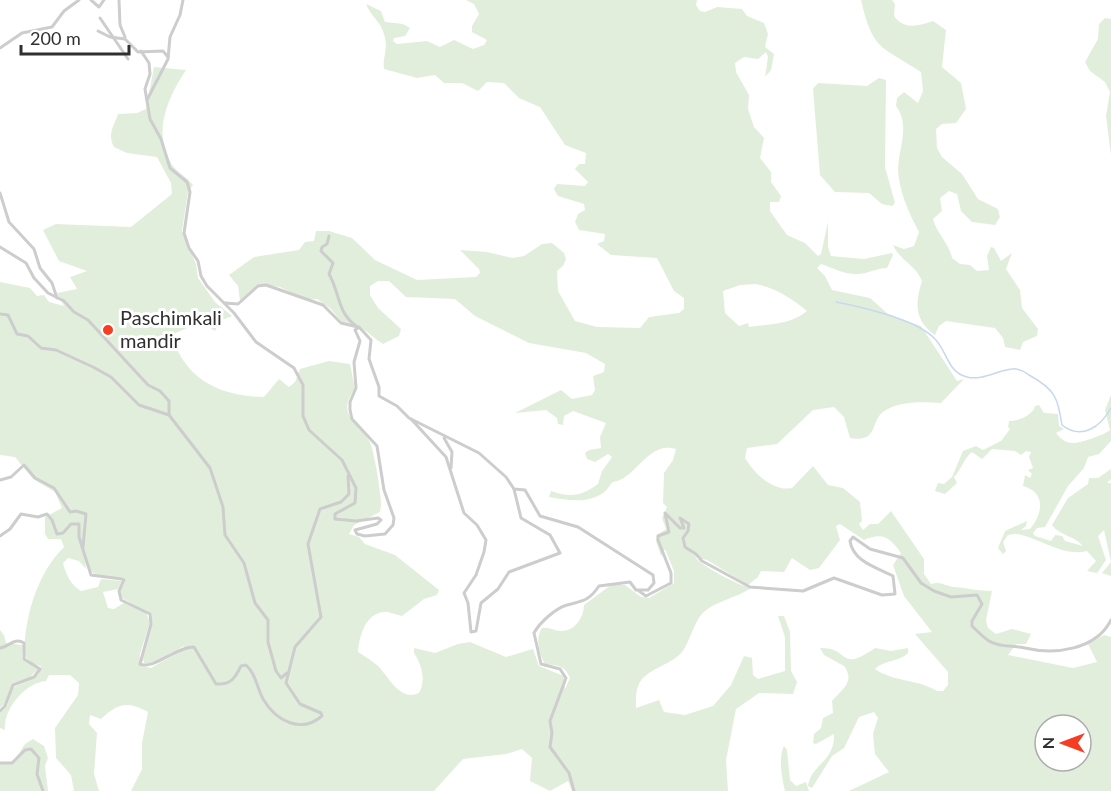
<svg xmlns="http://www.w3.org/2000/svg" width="1111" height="791" font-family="Lato,sans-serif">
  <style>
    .green { fill: #e2eedc; fill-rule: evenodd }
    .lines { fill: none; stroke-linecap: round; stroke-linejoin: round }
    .stream { stroke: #c7d8ef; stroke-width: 1.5 }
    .minor { stroke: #cdcdcd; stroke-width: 3 }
    .poi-dot { fill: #f63d23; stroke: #fff; stroke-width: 2 }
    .labels { text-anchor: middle; stroke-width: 6; stroke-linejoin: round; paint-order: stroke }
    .poi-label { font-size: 20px; fill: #303030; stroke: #fff; text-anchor: start }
  </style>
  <rect width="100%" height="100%" fill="#fff"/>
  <!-- green -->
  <g class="green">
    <path d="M466 0H697L696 5 700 11 705 12 717 7 742 9 747 16 764 23 768 34 765 47 774 54 771 70 765 77 768 57 766 52 758 59 744 57 735 63 736 72 749 95 748 109 754 127 764 138 760 158 771 172V182L781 196 779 202H770V211L787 235 805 243 818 256 821 254 828 222V247L831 256 864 259 892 253 893 255 887 268C877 268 869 273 859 274 844 275 834 268 821 264L817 268 825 276 832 290 870 298 888 314 921 326 957 381 964 379 941 403C923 402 902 401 886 410 868 420 881 443 850 438L844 417 834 407 813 410 777 444 747 448 745 458C754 473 773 492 792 488L813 466 828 485 843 488 860 502 862 521 859 524 863 530 870 524H878L891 511 924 559V574L931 584C942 581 944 586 954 587 967 588 980 591 992 591L986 620 988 628 996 634 1012 629 1031 634 1026 644H1016L1008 655 1073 668 1097 662 1088 644 1104 635 1111 637V791H849L889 772 875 754 873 734 878 718 874 712 859 717 844 748 832 756 812 788 808 786C811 764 835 762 834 734L816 744 813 743 814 734 821 728 823 718 833 713 832 701C841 690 856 682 844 666L824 655 820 648C851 647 838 674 875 648L891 651 908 648V653C899 662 884 660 875 669 893 682 918 679 937 691H943L948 685V672L915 634 932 632 904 596 893 565 901 553C890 537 882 532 864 540L840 524 836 526 840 540 819 568 810 570 792 558 784 572 761 571 758 577 748 585 707 560 695 557C703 567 738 585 751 588 736 598 717 601 705 611 694 620 691 640 682 652 671 665 649 668 640 682 635 691 636 699 636 708L659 700 664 712 685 715 713 706 731 685 744 656 752 658 753 675 758 679 785 671V637L778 616H784L790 632 791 671 797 682 793 694 759 693 736 709 726 760 728 791H572L568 781 550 791 530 781 532 758 522 749 506 754 463 759 434 791H131L142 769V743L148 712C128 701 118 703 101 719L90 715 89 724 97 733 94 774 99 791H74L71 775 56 758 55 728 78 695 79 683 70 675H49L46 681C27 682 3 708 5 730L0 728V713L7 706 13 688C23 681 40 681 41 666L32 664 24 655C25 617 36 575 64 547L61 539H48L45 534V517L62 508 55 492 33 479 15 457 0 455V282L30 288 37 296 44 295 49 302 64 306 57 293 77 289 70 277 87 271 59 261 43 230 56 224 131 227 172 194 171 183 157 157 127 153 114 147C107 134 114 126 118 114L137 113 146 109 154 67 186 70C168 97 151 134 173 166 178 173 187 177 193 185L188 192 182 231 196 264 198 278 215 302 232 316 220 321 215 331 201 322 171 335C186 380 219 396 264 397L279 379 289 387 295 382 300 369 329 361 350 364 355 389C333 418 364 424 371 445 375 457 381 493 381 505L380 512 354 525 349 534 359 537 365 544 395 555 439 590 437 595 424 599 402 616C397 615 392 613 388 612 366 610 359 636 358 652 365 656 372 661 378 666 389 677 400 702 419 693 426 681 422 665 414 653V648L435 653 458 644 470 642 506 657 533 649 539 666 564 676 565 689 570 678C564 664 557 666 545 664 539 654 535 638 542 628 550 627 554 631 561 631 575 631 584 617 584 605L611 585H625L641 597 649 598 674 583V571L665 549 661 556 656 541 657 535 666 529 662 518 667 507 663 503 664 473 673 460 676 449C648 440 636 479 613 482 609 485 608 490 603 493 586 504 568 500 549 497L551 491C570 498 582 496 598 484L602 471 612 457 608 454 595 462 587 459 585 453 589 450 601 448 600 437 606 423 573 411 564 416 563 425 558 424 557 418 546 410 515 413 561 390 572 399 592 395 595 390 593 376 604 372 605 364 586 353 529 343 475 316 455 299 406 297 389 281H378L370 286V295L378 308 401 329 399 336 383 344C365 332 364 325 342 322L331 309 317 299 306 300 280 287 260 284 240 301 238 286 229 275 254 257 299 250 305 242 314 241 316 231H329L352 238 375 260 417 280 476 277 480 273 479 269 460 250 487 252 512 258 524 256 542 244 552 243 564 253 566 259 563 266 557 271 558 291 575 321 597 327 640 328 649 317 679 313 684 309V298L674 291 657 258 611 255 597 244 604 241 605 234 579 230 575 222 578 214 585 210 584 204 558 196 554 189 557 184 585 186 588 182 575 169 579 164H585L586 153 565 145 540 107 519 98 504 83 487 82 478 91 462 83H444L435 75 417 78 384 69C382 57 389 51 384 34 381 22 370 15 366 4L381 11 385 22 403 24 410 28 405 36 394 38 393 41 397 44 427 41 440 47 454 40 473 49 484 45 487 40 472 32V26L479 14 474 4ZM756 284C776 288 791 298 807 311 790 325 770 324 749 327L748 323 739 326 725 313 723 291 740 285ZM68 558 79 561 86 569 85 562C91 580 108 575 123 578L125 582 120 590V597L151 614 152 624 143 659 144 663 150 664 184 646V649L151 668 140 665V654L150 622 146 613 124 603 114 609 108 608 103 592 118 589 123 581 101 579 98 587 81 591C71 585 66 575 63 563ZM1045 725H1081V761H1045Z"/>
    <path d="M861 0H892L895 4 894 16C904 30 918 26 933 21L946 30 942 67 961 83 966 109 956 123 942 124 936 129 937 148 942 157 962 174 978 199 998 209 1000 217 995 225 972 222 961 211 957 194 949 191 940 198 942 211 933 219C937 234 949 243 952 258L960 264 970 265 977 271 989 270 987 256 991 247 994 248 1001 261 1012 253 1006 269 1020 290 1022 308 1038 329 1037 336 1023 342 1020 350 1005 347 1003 338 995 328 946 321 939 326 935 335C914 320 915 303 922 281 916 265 900 261 893 245L904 249 914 246 919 232C910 215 902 198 899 179 894 154 913 129 896 106L897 98 904 92 918 103 923 91 921 72C880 45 873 51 861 0Z"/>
    <path d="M1105 18 1111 19V155L1106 116 1110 92 1105 82 1090 71 1085 62 1098 39 1099 24Z"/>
    <path d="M879 78 886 80 885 167 895 203 892 206 882 204 869 193 835 192 820 175 813 89 818 83 867 86Z"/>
    <path d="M1111 395V441L1099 454 1088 457 1084 468 1068 486 1045 527 1037 528 1033 533 1035 536 1051 541 1055 535 1062 536 1065 541 1083 546C1075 536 1060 536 1052 525L1068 498 1088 484 1089 478H1098L1111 469V479L1107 483H1111V576L1102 573 1111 562 1104 530 1098 536 1106 560 1097 573 1087 571 1096 561 1087 551C1063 558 1037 536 1015 534L1008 535 1003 542 1006 551 1003 554 998 548 1005 531 1027 521 1026 526 1021 530 1030 529C1043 514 1046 492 1023 486L1025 475 1030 478 1032 474 1028 470 1033 468 1029 457 1031 452 1026 451 1021 455 1015 451 992 449 982 459 972 452C963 459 962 469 954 477L957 483 945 494 935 491 938 483 944 484 952 477 963 451 976 446 983 450 1001 441 1010 429 1008 427 1009 421C1018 421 1032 416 1035 406L1039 405 1044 413 1058 414 1059 426 1064 429 1056 433C1060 438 1065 443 1073 443 1081 443 1104 435 1110 430L1105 410Z"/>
    <path d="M0 630 4 635 6 643 23 645 22 659 38 669 29 678 13 683 6 702 0 708Z"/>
    <path d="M33 739 44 746 48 758 45 766 48 791H0V764L14 761 25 744Z"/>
    <path d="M784 746 787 750 790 780 796 786 806 782 809 791H785C782 778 778 758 784 746Z"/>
  </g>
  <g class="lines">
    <!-- stream -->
    <path class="stream" d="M836 302C862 307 918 320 935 339 947 351 948 373 967 377 982 381 998 370 1012 369 1018 368 1025 372 1029 375 1056 390 1057 397 1062 425 1082 441 1101 426 1111 408"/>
    <!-- minor -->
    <g class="minor">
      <path d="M91 0 99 7 104 0"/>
      <path d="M119 0 120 25 125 37"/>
      <path d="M100 18 128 59"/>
      <path d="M98 31 110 37 125 39 138 52 163 51 168 57"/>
      <path d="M0 48 22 33 52 27 64 11 79 0"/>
      <path d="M141 51 149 63 150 74 145 89 150 119 161 139 170 168 187 182 190 192 184 233 189 248 198 261 201 276 207 286 234 313 256 342 294 368 303 385V416L309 430 342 460 356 488 355 503 335 514V519L356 521 378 518 381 520 377 524 355 530 357 534 365 536 385 534 393 525 394 518 384 490 377 446 352 419 350 410V402L356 388 354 362 360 341 355 330 359 327 371 340 369 359 379 387V396L397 406 409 418 479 453 506 477 514 489 525 490 540 516 578 527 653 575 654 583 648 590H636L630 582 599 586C589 601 582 601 567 605 556 608 540 622 534 633L541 664 560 669 566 678 550 721 552 733 550 747 569 773 574 791"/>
      <path d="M147 100 168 59 170 37 180 15 183 0"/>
      <path d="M0 193 9 222 34 249 40 268 52 283 57 298"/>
      <path d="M329 236 327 244 322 247 321 251 333 263 329 274C340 293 337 312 356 326"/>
      <path d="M0 247 26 263 34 278 48 293 64 301 74 312 88 320 148 385 160 391 169 401V415L139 405 111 377 93 367 56 350 41 348 28 336 17 334 8 315 0 314"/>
      <path d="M225 303 238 304 258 286 266 285 323 305 341 323 358 327"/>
      <path d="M169 415 210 468 223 507 225 535 244 563 255 603 268 620V642L276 671 281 678 287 673"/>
      <path d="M411 419 446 457 464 513 477 525 486 540 484 552 476 575 464 593 468 603 471 632 476 631 481 603 498 589 509 572 560 553 550 535 521 518 514 489"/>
      <path d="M444 438 452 452 451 468"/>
      <path d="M0 480 11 477 24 465 35 478 54 488 70 512 76 511 86 514 83 547"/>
      <path d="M0 536 10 529 21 514 38 517 47 514 52 520 57 534 63 533 71 524H79V537L91 575 122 579 124 580 119 591 121 600 150 614 151 624 140 664C154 670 175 647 194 647L216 684C231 685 235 678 241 666L246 665C256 674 257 688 263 699 276 721 301 734 322 716L321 713 300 704 286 683 295 647 321 617 308 544 320 509 341 502 349 494 348 476"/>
      <path d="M639 591 646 596 671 583V573L658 540V536L669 532 665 513 680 528H684L680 518 689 524 688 531 683 538 685 547 696 554 702 561 750 587 803 591 834 578 882 595 895 594 893 576C875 567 853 561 850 541L853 537 870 549 903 558 921 583 934 591 951 597 977 595 982 604 972 621V626C977 631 983 637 989 641 1000 648 1013 645 1025 648 1055 655 1096 650 1111 620"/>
      <path d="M0 648C9 647 14 637 24 643V659L40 669 34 677 13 685 5 706 0 711"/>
      <path d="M0 763H12L25 750 31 749 39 758 37 774 43 791"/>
    </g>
  </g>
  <!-- markers -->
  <circle class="poi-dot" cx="108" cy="330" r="6"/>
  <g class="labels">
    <!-- poi labels -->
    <g class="poi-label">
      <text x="120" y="325">Paschimkali<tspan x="120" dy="23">mandir</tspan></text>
    </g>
  </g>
  <!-- north arrow -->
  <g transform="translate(1063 743) rotate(270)"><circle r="28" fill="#ffffff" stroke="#acacac" stroke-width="1.5"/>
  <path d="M0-4.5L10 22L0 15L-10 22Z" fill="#f63d23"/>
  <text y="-9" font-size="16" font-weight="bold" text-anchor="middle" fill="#303030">N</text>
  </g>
  <!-- scale -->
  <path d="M21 45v9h108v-9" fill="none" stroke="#303030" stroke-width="3"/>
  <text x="30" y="45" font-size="18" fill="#303030" stroke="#ffffff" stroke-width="4.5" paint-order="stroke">200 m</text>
</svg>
